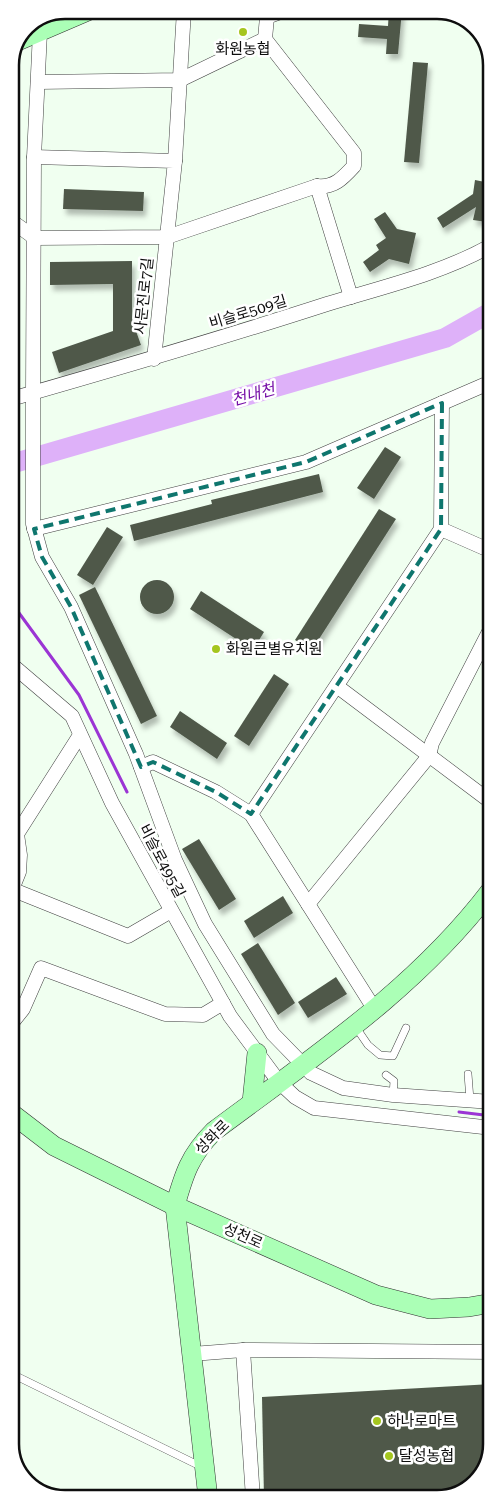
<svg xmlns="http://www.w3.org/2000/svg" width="502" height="1509" font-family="'Roboto Serif','Noto Sans KR',serif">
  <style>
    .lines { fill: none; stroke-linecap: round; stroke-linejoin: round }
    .stream { stroke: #9b35d4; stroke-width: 3 }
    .river { stroke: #deb1f9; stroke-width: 20 }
    .building { fill: #4f584a; filter: url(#shadow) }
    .lane-casing { stroke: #414141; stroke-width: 8 }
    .street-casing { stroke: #414141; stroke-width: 15 }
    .secondary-casing { stroke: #303030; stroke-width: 20 }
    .lane { stroke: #fff; stroke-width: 7 }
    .street { stroke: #fff; stroke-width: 14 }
    .secondary { stroke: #abffb6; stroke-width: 19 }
    .marked { fill: none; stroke: #0f766e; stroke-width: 4; stroke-dasharray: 10 6; stroke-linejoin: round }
    .poi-dot { fill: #a5c61f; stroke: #fff; stroke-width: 2 }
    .labels { text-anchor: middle; stroke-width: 5; stroke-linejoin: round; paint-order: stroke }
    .poi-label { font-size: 15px; fill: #0e0e0e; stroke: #fff; text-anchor: start }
    .street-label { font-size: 15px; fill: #0e0e0e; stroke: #fff }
    .water-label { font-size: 16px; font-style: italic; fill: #7711a7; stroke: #fff }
    .rim { fill: none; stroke: #0e0e0e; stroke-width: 2.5 }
  </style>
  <defs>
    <filter id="shadow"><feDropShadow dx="3" dy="5.5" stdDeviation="2.5" flood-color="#0004"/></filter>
  </defs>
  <rect width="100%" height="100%" fill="#f0fff0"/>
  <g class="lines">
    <!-- stream -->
    <g class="stream">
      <path d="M11 602 79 695 127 792"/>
      <path d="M459 1112 492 1116"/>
    </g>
    <!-- river -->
    <path class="river" d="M11 464 445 338 491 312"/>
  </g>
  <!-- building -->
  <g class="building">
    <path d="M389 10H402L398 54H386L387 39 358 37 359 24 388 26Z"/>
    <path d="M413 62 428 63 419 163 404 162Z"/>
    <path d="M475 180 490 183 487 222 473 220 476 207 443 228 437 218 473 194Z"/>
    <path d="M64 189 144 192 143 211 63 209Z"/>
    <path d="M385 212 397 229 416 233 409 264 389 259 370 272 363 262 379 250 376 245 386 238 374 219Z"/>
    <path d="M132 261V320L141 345 59 373 52 352 113 331V284L50 285V262Z"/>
    <path d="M385 447 401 457 374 499 357 488Z"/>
    <path d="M319 474 323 492 134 541 130 525 212 504 211 500Z"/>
    <path d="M379 509 396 519 312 650 295 640Z"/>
    <path d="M107 527 123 537 93 585 77 575Z"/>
    <circle cx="157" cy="597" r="17"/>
    <path d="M95 587 157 716 141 724 79 595Z"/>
    <path d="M201 591 264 632 253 650 190 609Z"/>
    <path d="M274 674 289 684 249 746 234 736Z"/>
    <path d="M180 711 227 743 217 759 170 727Z"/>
    <path d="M199 839 236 899 219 910 182 849Z"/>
    <path d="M283 896 293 913 254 938 244 921Z"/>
    <path d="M258 943 295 1003 278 1015 241 954Z"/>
    <path d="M336 977 347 994 308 1018 298 1002Z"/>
    <path d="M492 1384V1444L480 1478 451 1497 264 1498 262 1397Z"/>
  </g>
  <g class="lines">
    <defs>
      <g id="lane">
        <path d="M355 1026 368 1045 380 1055 393 1056 406 1028"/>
        <path d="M468 1074 470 1100"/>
        <path d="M386 1075 394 1081 393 1095"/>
        <path d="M12 1374 202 1467"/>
      </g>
      <g id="street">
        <path d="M267 17 286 10"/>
        <path d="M40 32 34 157 33 394V524L42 557 71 607 136 754 175 860 205 924 273 1034 311 1073 343 1088 393 1095 492 1102"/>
        <path d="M38 82 180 80 265 39"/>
        <path d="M34 157 175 161 154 359"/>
        <path d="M175 161 184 10"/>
        <path d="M317 186 351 297"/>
        <path d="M10 220 35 238 167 237 317 186C334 188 343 178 354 166V153L265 39 267 17 263 10"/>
        <path d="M11 399C116 369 222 338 327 304 382 287 440 274 490 246"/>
        <path d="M34 529 306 462 491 382"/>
        <path d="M441 529 491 551"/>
        <path d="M11 664 72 716 112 803 230 1016 279 1082 295 1097 314 1108 492 1128"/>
        <path d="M338 687 491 802"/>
        <path d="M141 767 153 762 216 792 251 814 375 1010"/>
        <path d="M251 814 441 529 442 403"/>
        <path d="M11 889 128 936 171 911"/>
        <path d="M11 892 19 872 20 855 17 834 80 735"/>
        <path d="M308 904 429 756 432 743 491 628"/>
        <path d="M11 1024 23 1009 41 968 165 1014 203 1015 223 1003"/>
        <path d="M243 1350 253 1498"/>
        <path d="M192 1354 243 1350 492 1352"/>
      </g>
      <g id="secondary">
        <path d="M20 40 90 10"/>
        <path d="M252 1102 257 1053"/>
        <path d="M11 1113 54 1146 175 1206 376 1295 430 1309 469 1307 492 1303"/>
        <path d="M208 1498 175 1206C184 1174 190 1155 214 1131 313 1057 416 989 491 890"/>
      </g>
    </defs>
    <!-- lane casing -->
    <use href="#lane" class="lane-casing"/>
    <!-- street casing -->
    <use href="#street" class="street-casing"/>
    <!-- secondary casing -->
    <use href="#secondary" class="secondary-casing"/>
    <!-- lane -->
    <use href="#lane" class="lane"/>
    <!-- street -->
    <use href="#street" class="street"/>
    <!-- secondary -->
    <use href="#secondary" class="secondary"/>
  </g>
  <!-- marked area -->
  <path class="marked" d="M442 403 441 529 251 814 216 792 153 762 141 767 71 607 42 557 34 529 306 462Z"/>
  <!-- markers -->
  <g class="poi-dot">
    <circle cx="243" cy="32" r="5"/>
    <circle cx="216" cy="649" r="5"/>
    <circle cx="377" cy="1421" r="5"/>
    <circle cx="389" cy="1456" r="5"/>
  </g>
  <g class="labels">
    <!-- poi labels -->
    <g class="poi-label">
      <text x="243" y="54" text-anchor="middle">화원농협</text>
      <text x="226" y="654">화원큰별유치원</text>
      <text x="387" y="1426">하나로마트</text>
      <text x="399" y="1461">달성농협</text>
    </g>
    <!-- street labels -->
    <g class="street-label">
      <text transform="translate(144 296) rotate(-84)" y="5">사문진로7길</text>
      <text transform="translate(248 312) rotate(-17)" y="5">비슬로509길</text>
      <text transform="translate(162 861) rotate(62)" y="5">비슬로495길</text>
      <text transform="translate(212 1137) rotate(-45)" y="5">성화로</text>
      <text transform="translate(243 1236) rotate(24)" y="5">성천로</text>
    </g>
    <!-- water labels -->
    <g class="water-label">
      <text transform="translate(253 394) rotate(-16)" y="6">천내천</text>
    </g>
  </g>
  <!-- crop -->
  <path d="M0 0H502V1509H0ZM65 19H437A46 46 0 0 1 483 65V1444A46 46 0 0 1 437 1490H65A46 46 0 0 1 19 1444V65A46 46 0 0 1 65 19Z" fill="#fff" fill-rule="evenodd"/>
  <path class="rim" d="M65 19H437A46 46 0 0 1 483 65V1444A46 46 0 0 1 437 1490H65A46 46 0 0 1 19 1444V65A46 46 0 0 1 65 19Z"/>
</svg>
